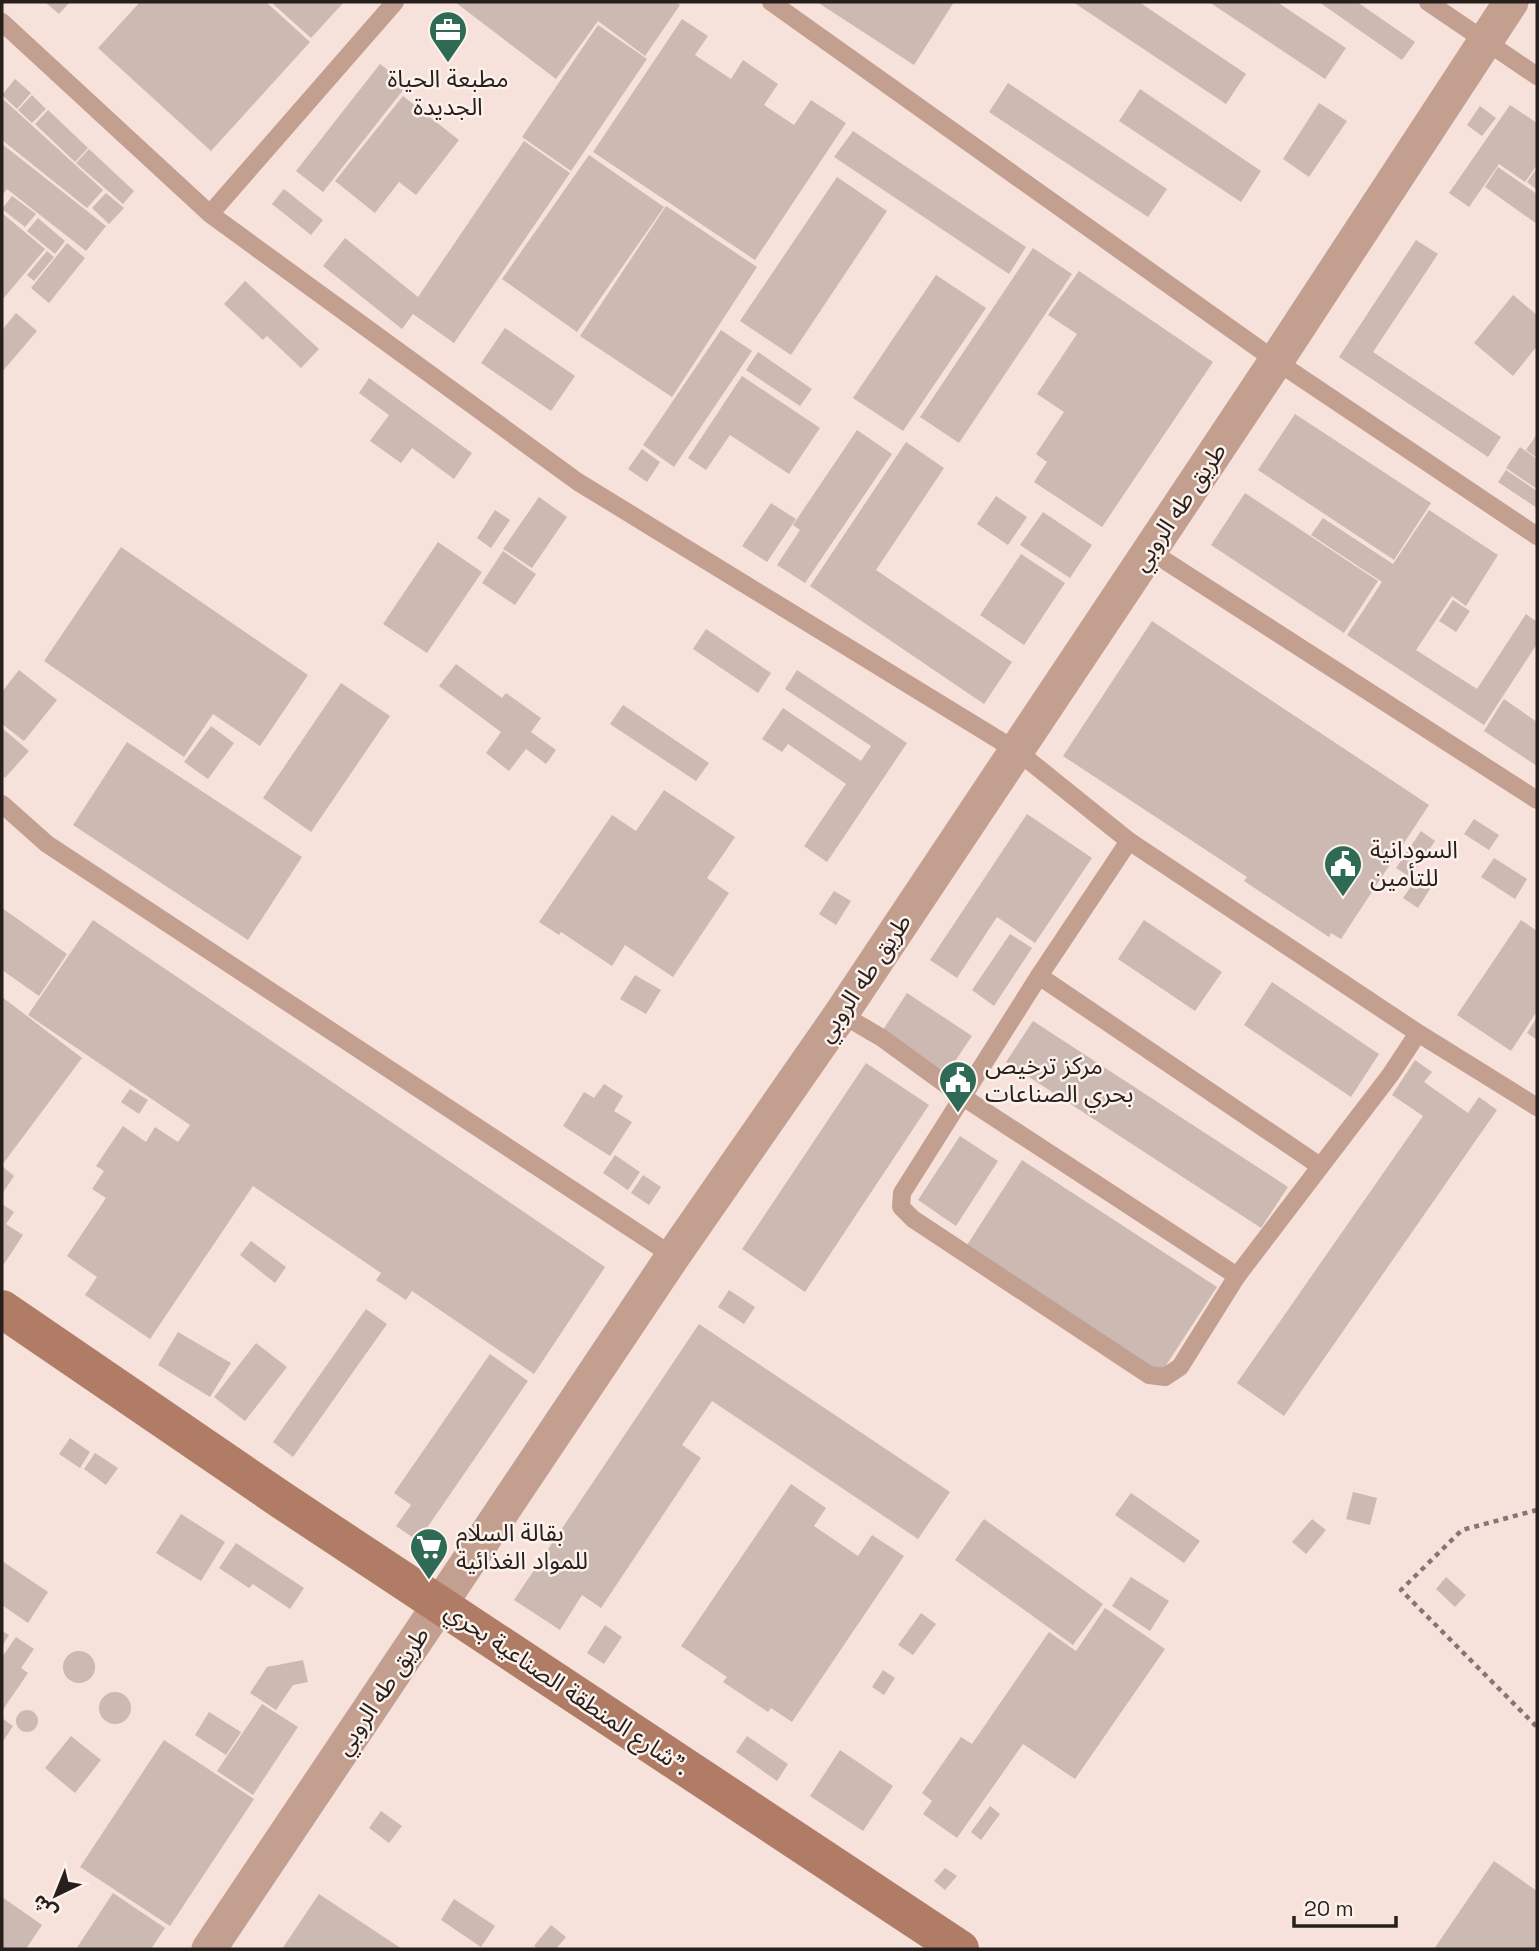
<svg xmlns="http://www.w3.org/2000/svg" width="1539" height="1951" font-family="'Space Grotesk','Noto Sans Arabic',sans-serif">
  <style>
    .building { fill: #ccb9b1 }
    .lines { fill: none; stroke-linecap: round; stroke-linejoin: round }
    .path { stroke: #847772; stroke-width: 4.5; stroke-dasharray: 5 5; stroke-linecap: butt }
    .lane { stroke: #c39f90; stroke-width: 18 }
    .street { stroke: #c39f90; stroke-width: 35 }
    .secondary { stroke: #b07c66; stroke-width: 38 }
    .labels { text-anchor: middle; stroke-width: 5; stroke-linejoin: round; paint-order: stroke }
    .poi-label { font-size: 24px; fill: #261f1c; stroke: #fdf1ec; text-anchor: start }
    .street-label { font-size: 24px; fill: #261f1c; stroke: #fdf1ec }
  </style>
  <rect width="100%" height="100%" fill="#f6e2da"/>
  <!-- building -->
  <g class="building">
    <path d="M45 2H70L59 14Z"/>
    <path d="M140 2H266L310 42 211 151 98 48Z"/>
    <path d="M275 2H344L311 38 273 4Z"/>
    <path d="M455 2H675L680 5 645 56 598 21 556 79Z"/>
    <path d="M817 2H954L914 65Z"/>
    <path d="M1073 2H1139L1246 74 1226 104Z"/>
    <path d="M1209 2H1277L1346 48 1325 79Z"/>
    <path d="M1319 2H1357L1415 42 1402 60Z"/>
    <path d="M682 19 708 36 695 55 731 79 743 60 778 84 764 105 794 125 811 100 846 123 755 260 593 152Z"/>
    <path d="M598 25 647 59 571 171 522 137Z"/>
    <path d="M380 64 407 85 323 192 296 171Z"/>
    <path d="M15 79 31 93 17 109 2 95Z"/>
    <path d="M1008 83 1167 189 1148 217 989 112Z"/>
    <path d="M1140 89 1261 171 1241 202 1119 121Z"/>
    <path d="M32 95 46 109 32 123 18 110Z"/>
    <path d="M403 96 459 140 416 195 399 182 375 213 335 181Z"/>
    <path d="M4 100 103 190 87 208 2 140V102Z"/>
    <path d="M1319 103 1347 121 1309 177 1283 159Z"/>
    <path d="M1510 105 1537 123V165L1525 182 1499 164 1469 207 1449 193Z"/>
    <path d="M1480 106 1496 118 1482 136 1467 125Z"/>
    <path d="M48 110 88 148 75 162 35 124Z"/>
    <path d="M853 131 1026 247 1009 274 834 157Z"/>
    <path d="M524 141 570 173 454 343 413 314 402 329 323 266 345 238 418 297Z"/>
    <path d="M2 144 106 226 86 251 7 189 2 195Z"/>
    <path d="M89 149 134 191 123 204 76 163Z"/>
    <path d="M589 155 664 207 577 332 502 279Z"/>
    <path d="M1498 167 1537 194V224L1485 187Z"/>
    <path d="M1537 168V190L1527 182Z"/>
    <path d="M837 177 887 211 791 355 740 321Z"/>
    <path d="M284 189 323 220 311 235 272 204Z"/>
    <path d="M106 193 124 208 109 224 92 208Z"/>
    <path d="M12 196 36 214 25 227 2 209Z"/>
    <path d="M666 206 757 267 672 397 580 336Z"/>
    <path d="M2 213 45 249 3 299 2 298Z"/>
    <path d="M38 218 65 241 55 254 27 231Z"/>
    <path d="M1416 240 1438 254 1373 352 1501 437 1488 457 1339 357Z"/>
    <path d="M67 243 85 258 49 303 31 288Z"/>
    <path d="M1033 248 1072 274 959 443 920 417Z"/>
    <path d="M47 251 54 257 34 281 27 275Z"/>
    <path d="M1079 271 1213 362 1102 527 1034 482 1047 462 1036 454 1064 412 1037 394 1077 334 1048 315Z"/>
    <path d="M936 275 986 308 903 431 853 398Z"/>
    <path d="M245 281 319 349 301 368 267 336 263 340 224 304Z"/>
    <path d="M1513 295 1537 315V346L1513 376 1474 343Z"/>
    <path d="M16 313 37 331 2 372V330Z"/>
    <path d="M505 328 575 376 551 411 481 363Z"/>
    <path d="M721 330 752 351 674 467 643 445Z"/>
    <path d="M758 352 812 389 800 406 746 370Z"/>
    <path d="M742 376 820 428 789 474 730 435 706 470 688 458Z"/>
    <path d="M369 378 472 453 454 479 412 448 401 463 370 441 389 415 359 393Z"/>
    <path d="M1295 414 1431 503 1394 560 1258 470Z"/>
    <path d="M857 430 892 454 805 583 777 565 800 530 793 525Z"/>
    <path d="M1537 434V458L1526 450Z"/>
    <path d="M906 442 944 468 876 570 1012 662 984 704 810 586Z"/>
    <path d="M1520 447 1537 459V489L1506 468Z"/>
    <path d="M642 449 660 462 647 482 628 469Z"/>
    <path d="M1506 470 1537 491V508L1498 482Z"/>
    <path d="M1245 493 1378 581 1344 633 1211 545Z"/>
    <path d="M996 496 1027 517 1008 545 977 524Z"/>
    <path d="M539 497 567 517 532 568 503 549Z"/>
    <path d="M771 503 796 519 767 562 742 546Z"/>
    <path d="M495 510 510 520 491 548 477 538Z"/>
    <path d="M1429 510 1498 555 1466 606 1452 596 1416 650 1477 689 1526 614 1537 622V644L1484 725 1347 635 1382 582 1311 535 1323 518 1393 564Z"/>
    <path d="M1043 512 1092 545 1070 578 1020 545Z"/>
    <path d="M438 542 482 572 427 653 383 624Z"/>
    <path d="M121 547 308 675 260 746 213 714 184 757 44 661Z"/>
    <path d="M503 551 536 574 515 605 482 583Z"/>
    <path d="M1021 554 1065 583 1024 645 980 615Z"/>
    <path d="M1453 600 1470 611 1456 632 1439 621Z"/>
    <path d="M1152 621 1429 805 1341 939 1331 933 1329 937 1244 881 1247 877 1063 756Z"/>
    <path d="M706 629 771 673 758 693 693 649Z"/>
    <path d="M456 664 502 698 506 693 541 718 531 732 556 750 546 764 526 749 509 771 486 753 501 732 439 686Z"/>
    <path d="M19 670 57 700 24 741 2 724V692Z"/>
    <path d="M797 670 907 743 827 862 804 846 846 784 788 744 782 752 762 739 783 708 861 761 871 746 785 689Z"/>
    <path d="M341 683 390 716 311 832 263 798Z"/>
    <path d="M1504 699 1537 722V766L1484 731Z"/>
    <path d="M623 705 709 763 696 781 610 724Z"/>
    <path d="M211 726 234 743 208 779 184 762Z"/>
    <path d="M2 728 29 751 5 778 2 775Z"/>
    <path d="M127 742 302 857 248 940 73 825Z"/>
    <path d="M664 790 735 837 707 878 729 893 673 977 625 945 612 966 561 932 559 935 539 922 612 815 636 831Z"/>
    <path d="M1027 814 1092 858 1035 943 997 917 957 978 930 960Z"/>
    <path d="M1474 819 1499 835 1489 850 1464 834Z"/>
    <path d="M1421 831 1435 841 1410 877 1396 868Z"/>
    <path d="M1494 858 1527 879 1515 899 1481 877Z"/>
    <path d="M1416 879 1430 889 1418 908 1403 898Z"/>
    <path d="M834 891 851 901 836 925 819 914Z"/>
    <path d="M2 908 67 954 39 996 2 970Z"/>
    <path d="M93 920 605 1267 534 1374 412 1291 406 1300 376 1280 381 1273 253 1186 150 1339 85 1295 97 1277 67 1256 106 1198 92 1189 104 1171 96 1166 123 1126 146 1142 155 1127 178 1142 190 1125 28 1015Z"/>
    <path d="M1144 920 1222 972 1195 1011 1118 959Z"/>
    <path d="M1521 920 1537 931V1011L1511 1051 1457 1015Z"/>
    <path d="M1010 934 1032 948 994 1006 972 990Z"/>
    <path d="M635 975 661 990 646 1014 620 999Z"/>
    <path d="M1272 982 1379 1054 1351 1097 1244 1025Z"/>
    <path d="M907 993 972 1036 945 1076 881 1033Z"/>
    <path d="M2 997 82 1058 2 1165Z"/>
    <path d="M1537 1017V1040L1527 1033Z"/>
    <path d="M1033 1021 1288 1187 1261 1228 1006 1062Z"/>
    <path d="M1415 1060 1432 1072 1424 1082 1468 1113 1479 1097 1497 1110 1284 1416 1237 1383 1423 1116 1392 1095Z"/>
    <path d="M866 1063 929 1105 805 1292 742 1249Z"/>
    <path d="M604 1084 623 1096 614 1111 632 1122 610 1156 563 1126 584 1092 594 1098Z"/>
    <path d="M130 1089 148 1100 139 1114 121 1102Z"/>
    <path d="M960 1136 998 1161 956 1226 918 1200Z"/>
    <path d="M615 1155 640 1172 628 1190 603 1173Z"/>
    <path d="M1022 1160 1217 1287 1161 1373 967 1245Z"/>
    <path d="M3 1167 14 1176 2 1194V1169Z"/>
    <path d="M643 1175 661 1187 649 1205 631 1193Z"/>
    <path d="M2 1204 14 1212 6 1224 23 1235 2 1267Z"/>
    <path d="M251 1241 286 1267 275 1283 240 1255Z"/>
    <path d="M729 1290 755 1307 744 1324 718 1307Z"/>
    <path d="M366 1309 387 1324 293 1457 273 1442Z"/>
    <path d="M699 1324 950 1492 918 1539 712 1401 682 1445 701 1458 601 1608 582 1595 560 1630 514 1600Z"/>
    <path d="M178 1332 231 1363 210 1397 158 1365Z"/>
    <path d="M256 1343 287 1367 245 1421 214 1397Z"/>
    <path d="M490 1354 528 1381 418 1541 396 1526 411 1505 394 1493Z"/>
    <path d="M70 1438 90 1452 80 1468 59 1454Z"/>
    <path d="M95 1453 118 1468 106 1485 84 1469Z"/>
    <path d="M791 1484 826 1508 814 1526 858 1556 872 1535 904 1556 792 1722 771 1708 768 1712 723 1682 727 1677 681 1646Z"/>
    <path d="M1353 1492 1377 1498 1370 1525 1346 1519Z"/>
    <path d="M1131 1493 1200 1541 1184 1563 1115 1515Z"/>
    <path d="M181 1514 225 1542 201 1581 156 1553Z"/>
    <path d="M984 1519 1103 1604 1073 1645 955 1560Z"/>
    <path d="M1312 1519 1326 1530 1306 1554 1292 1542Z"/>
    <path d="M236 1543 304 1588 290 1609 253 1584 249 1588 219 1568Z"/>
    <path d="M2 1561 48 1592 28 1623 2 1605Z"/>
    <path d="M1131 1577 1169 1601 1150 1631 1112 1606Z"/>
    <path d="M1446 1577 1466 1595 1455 1607 1436 1589Z"/>
    <path d="M1105 1608 1165 1649 1075 1779 1023 1744 957 1838 923 1814 932 1801 922 1793 961 1737 972 1744 1049 1632 1076 1651Z"/>
    <path d="M921 1613 936 1624 913 1655 898 1645Z"/>
    <path d="M605 1625 622 1637 604 1664 587 1653Z"/>
    <path d="M2 1631 9 1635 2 1646Z"/>
    <path d="M16 1637 34 1649 21 1668 28 1673 2 1711V1657Z"/>
    <circle cx="79" cy="1667" r="16"/>
    <path d="M303 1660 308 1682 293 1685 276 1710 250 1693 267 1667Z"/>
    <path d="M883 1670 895 1678 884 1695 872 1687Z"/>
    <circle cx="115" cy="1708" r="16"/>
    <path d="M262 1704 298 1727 253 1795 217 1771Z"/>
    <circle cx="27" cy="1721" r="11"/>
    <path d="M209 1712 241 1732 226 1755 195 1735Z"/>
    <path d="M2 1718 13 1726 2 1743Z"/>
    <path d="M71 1736 101 1760 75 1793 45 1768Z"/>
    <path d="M747 1736 788 1764 777 1781 736 1752Z"/>
    <path d="M164 1740 254 1799 170 1926 80 1867Z"/>
    <path d="M840 1750 893 1786 863 1831 810 1796Z"/>
    <path d="M990 1806 1000 1814 981 1840 971 1832Z"/>
    <path d="M381 1811 402 1826 389 1843 369 1828Z"/>
    <path d="M1494 1861 1537 1891V1949H1434Z"/>
    <path d="M945 1868 957 1876 945 1890 934 1881Z"/>
    <path d="M113 1893 165 1928 151 1949H76Z"/>
    <path d="M319 1894 402 1949H282Z"/>
    <path d="M2 1897 42 1925 26 1949H2Z"/>
    <path d="M454 1899 495 1926 481 1947 441 1920Z"/>
    <path d="M551 1925 566 1937 556 1949H538L534 1946Z"/>
  </g>
  <g class="lines">
    <!-- path -->
    <path class="path" d="M1537 1510 1462 1530 1401 1590 1537 1727"/>
    <!-- lane -->
    <g class="lane">
      <path d="M771 2 1276 361 1537 536"/>
      <path d="M1428 2 1537 76"/>
      <path d="M2 22 210 214 578 482 1017 751 1129 841 1418 1033 1537 1107"/>
      <path d="M210 214 395 2"/>
      <path d="M1150 551 1537 800"/>
      <path d="M2 804 47 844 673 1256"/>
      <path d="M1129 841 1039 976 902 1193 901 1207 913 1219 1149 1375 1165 1377 1180 1367 1237 1276 1391 1074 1418 1033"/>
      <path d="M1039 976 1320 1166"/>
      <path d="M841 1014 882 1038 963 1097 1237 1276"/>
    </g>
    <!-- street -->
    <path class="street" d="M209 1949 673 1256 841 1014 1276 361 1511 2"/>
    <!-- secondary -->
    <path class="secondary" d="M2 1309 283 1501 960 1949"/>
  </g>
  <!-- icons -->
  <defs>
    <symbol id="office-pin" viewBox="-11 -11 22 30"><path d="M0 17L-7.5 6A9.5 9.5 0 1 1 7.5 6Z" fill="#2f6a54" stroke="#fdf1ec"/><path d="M-6-3h4V-5.5h4V-3h4V5H-6ZM-1-4.5V-3h2v-1.5ZM-6 0V1H6V0Z" fill="#fff"/></symbol>
    <symbol id="civic-pin" viewBox="-11 -11 22 30"><path d="M0 17L-7.5 6A9.5 9.5 0 1 1 7.5 6Z" fill="#2f6a54" stroke="#fdf1ec"/><path d="M-.6-6.5H3V-4.5H.6V-3L4-1V1h2V6H-6V1h2V-1L-.6-3ZM-1.2 2.5V6h2.4V2.5Z" fill="#fff"/></symbol>
    <symbol id="supermarket-pin" viewBox="-11 -11 22 30"><path d="M0 17L-7.5 6A9.5 9.5 0 1 1 7.5 6Z" fill="#2f6a54" stroke="#fdf1ec"/><path d="M-6-5.5h2.5l.6 2H6L4.5 2H-2.5L-4.4-4H-6ZM-1.5 3.2a1.3 1.3 0 1 0 .1 0ZM3 3.2a1.3 1.3 0 1 0 .1 0Z" fill="#fff"/></symbol>
  </defs>
  <g fill-rule="evenodd">
    <use href="#office-pin" x="426" y="8" width="44" height="60"/>
    <use href="#civic-pin" x="1321" y="842" width="44" height="60"/>
    <use href="#civic-pin" x="936" y="1058" width="44" height="60"/>
    <use href="#supermarket-pin" x="407" y="1525" width="44" height="60"/>
  </g>
  <g class="labels">
    <!-- poi labels -->
    <g class="poi-label">
      <text x="448" y="87" text-anchor="middle">مطبعة الحياة<tspan x="448" dy="28">الجديدة</tspan></text>
      <text x="1370" y="858">السودانية<tspan x="1370" dy="28">للتأمين</tspan></text>
      <text x="985" y="1074">مركز ترخيص<tspan x="985" dy="28">بحري الصناعات</tspan></text>
      <text x="456" y="1541">بقالة السلام<tspan x="456" dy="28">للمواد الغذائية</tspan></text>
    </g>
    <!-- street labels -->
    <g class="street-label">
      <text transform="translate(1179 507) rotate(-56)" y="8">طريق طه الروبي</text>
      <text transform="translate(864 978) rotate(-56)" y="8">طريق طه الروبي</text>
      <text transform="translate(567 1689) rotate(34)" y="8">شارع المنطقة الصناعية بحري".</text>
      <text transform="translate(382 1691) rotate(-56)" y="8">طريق طه الروبي</text>
    </g>
  </g>
  <!-- border -->
  <rect width="1539" height="1951" fill="none" stroke="#261f1c" stroke-width="7"/>
  <!-- north arrow -->
  <g transform="translate(56 1895) rotate(223)" stroke="#fdf1ec" stroke-width="5" paint-order="stroke">
  <path d="M0-5L12 26L0 18L-12 26Z" fill="#261f1c"/>
  <text y="-10" font-size="19" font-weight="bold" text-anchor="middle" fill="#261f1c">ش</text>
  </g>
  <!-- scale -->
  <path d="M1294 1916v10h102v-10" fill="none" stroke="#261f1c" stroke-width="3.5"/>
  <text x="1304" y="1916" font-size="21" fill="#261f1c" stroke="#fdf1ec" stroke-width="5" paint-order="stroke">20 m</text>
</svg>
